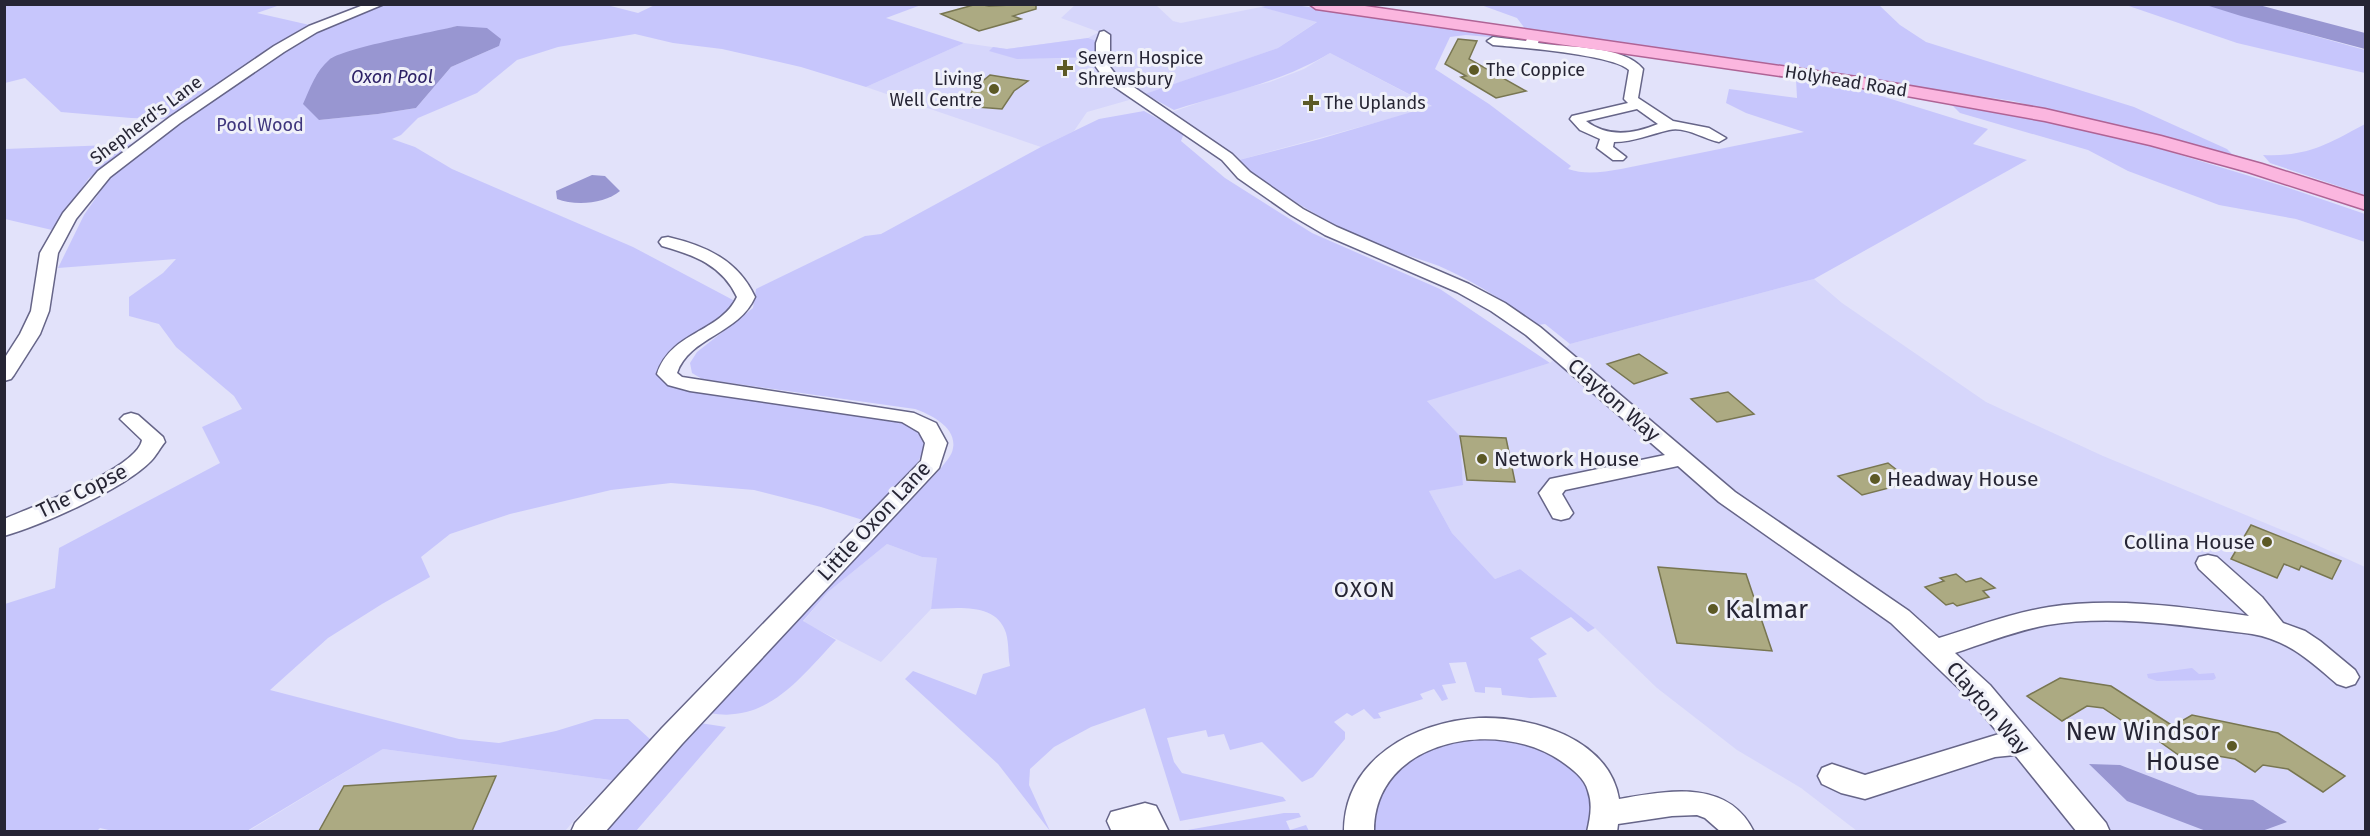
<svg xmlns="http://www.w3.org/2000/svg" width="2370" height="836" font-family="'Fira Sans',sans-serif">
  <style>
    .built { fill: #d6d6fb }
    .green { fill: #c7c6fc; fill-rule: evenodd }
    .water { fill: #9896d1 }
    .building { fill: #acaa82; stroke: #787651; stroke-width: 1.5 }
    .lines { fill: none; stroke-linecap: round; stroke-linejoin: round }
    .minor-casing { stroke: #666588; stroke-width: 3 }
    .major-casing { stroke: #af6395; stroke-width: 3 }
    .minor { fill: #fff; fill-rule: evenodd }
    .major { fill: #fbb6df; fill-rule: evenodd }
    .poi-dot { fill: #5c5925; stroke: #f0f1f9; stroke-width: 2 }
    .labels { text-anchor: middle; stroke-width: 6; stroke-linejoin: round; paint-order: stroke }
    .far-poi-label { font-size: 18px; fill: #262534; stroke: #f0f1f9; text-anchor: start }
    .far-water-label { font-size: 18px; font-style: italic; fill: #2d2166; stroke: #f0f1f9 }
    .far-street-label { font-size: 18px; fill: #262534; stroke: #f0f1f9 }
    .far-park-label { font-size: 18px; fill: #3f367d; stroke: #f0f1f9 }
    .street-label { font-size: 21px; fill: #262534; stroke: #f0f1f9 }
    .poi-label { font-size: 21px; fill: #262534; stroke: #f0f1f9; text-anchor: start }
    .neighbourhood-label { font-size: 22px; letter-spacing: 1.5px; fill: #262534; stroke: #f0f1f9 }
    .near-poi-label { font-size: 26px; fill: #262534; stroke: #f0f1f9; text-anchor: start }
  </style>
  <rect width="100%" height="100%" fill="#e2e2fa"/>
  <!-- built -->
  <g class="built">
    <path d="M1075 5H1156L1173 21 1181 23 1261 7 1318 21 1278 48 1129 100 1087 112 1074 131 1041 147 866 87 964 43 1006 49 1088 38 1099 32 1061 18Z"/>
    <path d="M1330 53 1433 107 1235 161 1169 113 1230 92 1270 82 1304 69Z"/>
    <path d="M1814 279 1842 303 1986 402 2103 456 2299 537 2365 567V831H1857L1801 788 1737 750 1657 688 1595 628 1520 569 1495 579 1452 533 1429 491 1463 484 1460 436 1426 400 1550 363 1570 344Z"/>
    <path d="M887 544 922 557 938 558 931 609 881 662 803 622 828 592Z"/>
    <path d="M383 749 618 781 586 807 565 831 247 832Z"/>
  </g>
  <!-- green -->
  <g class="green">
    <path d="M603 4 638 13 657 4 921 5 886 18 964 43 866 87 801 67 722 49 673 43 635 34 558 47 517 60 477 93 418 118 401 135 392 139 415 147 452 169 633 247 733 300 735 304 730 311C709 325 666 347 659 371L665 383 896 419 915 425 927 438C920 473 889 497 866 521L821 507 754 490 671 483 611 490 510 514 450 534 421 557 430 577 382 604 328 638 270 690 459 739 499 743 556 731 595 719H628L651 740 618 781 383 749 247 831 117 832 100 828 96 832H5V604L55 588 59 548 220 463 202 427 242 409 234 396 176 347 159 324 129 316V297L163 273 176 259 58 268 84 215 115 170 288 47 335 22 384 5ZM457 26 499 46 451 67 416 108 378 114 319 120 420 36Z"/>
    <path d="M4 5H280L257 13 314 26 170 119 131 118 61 112 25 78 5 83Z"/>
    <path d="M1270 5H1295L1512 36V39L1466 35 1450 37 1435 69 1489 104 1571 166 1568 169C1585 175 1603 172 1621 169L1804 132 1746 113 1726 103 1729 89 1797 98 1796 79 1862 90 1988 129 1973 144 2027 160 1814 279 1570 344 1545 324 1538 325C1507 303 1474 281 1439 266 1416 257 1392 252 1369 242 1322 221 1277 191 1235 161L1320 139 1432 106 1330 53C1282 82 1227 93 1174 110L1145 94 1278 48 1317 22 1261 7Z"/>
    <path d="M1481 5H1879L1900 25 1926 42 2134 107 2227 149 2236 158 2013 101 1526 30 1517 18Z"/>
    <path d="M2126 5H2213L2293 30 2365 50V73L2237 43Z"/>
    <path d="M1088 38 1096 41V57L1017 59 989 51 993 47 1007 49Z"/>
    <path d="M1955 102 2082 128 2147 145 2286 187 2365 214V242L2296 219 2219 205 2128 171 2088 150 1960 113 1951 104Z"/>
    <path d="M1144 111 1184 133 1181 141 1225 178 1312 233 1440 289 1550 363 1427 401 1460 436 1463 485 1429 491 1452 533 1495 579 1520 569 1595 628 1588 632 1571 617 1530 638 1547 654 1538 659 1557 697 1530 698 1502 695 1501 688 1485 687V693L1475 692 1466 662 1449 663 1456 683 1442 685 1448 699 1442 701 1434 689 1420 694 1423 699 1378 713 1381 718 1374 719 1364 709 1352 716 1347 713 1334 722 1345 732V739L1313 777 1302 782 1262 742 1230 750 1224 734 1208 737 1206 730 1167 738 1174 762 1182 773 1283 797 1286 801 1180 821 1145 708 1091 727 1054 747 1030 769 1029 785 1050 831 998 764 905 679 913 671 976 695 983 674 1010 666C1008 656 1009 643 1006 633 997 602 956 608 931 609L937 558 922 557 887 544 828 592 803 621 836 640C801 677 767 724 710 713L941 468C945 463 950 457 952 452 960 429 932 415 915 409L702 379 692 373 690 363 697 352 753 308 756 289 865 236 881 234 1041 147 1099 119Z"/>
    <path d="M2365 124V195L2270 163 2263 155C2307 157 2328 144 2365 124Z"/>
    <path d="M137 144 89 178 52 230 5 219V149Z"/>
    <path d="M2192 668 2199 674 2214 673 2216 678 2213 680 2157 681 2148 678 2147 674Z"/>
    <path d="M700 723 726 727 636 831 604 832Z"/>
    <path d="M1469 736C1482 736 1497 735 1511 737 1539 741 1582 762 1593 791 1598 805 1592 819 1587 832L1370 831 1375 792 1410 754Z"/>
    <path d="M1284 813H1299L1301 817 1286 821 1290 830 1306 825 1309 831H1182Z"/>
  </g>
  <!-- water -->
  <g class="water">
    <path d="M2206 5H2259L2365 33V49L2241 16Z"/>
    <path d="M457 26 487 28 501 39 499 46 451 67 416 108 378 114 319 120 303 104C310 88 316 71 329 60 342 48 434 32 457 26Z"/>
    <path d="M592 175 605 176 620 191C605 204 575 206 557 199L556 191Z"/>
    <path d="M2089 764 2120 765 2198 795 2253 800 2287 822 2262 831H2206L2127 801Z"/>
  </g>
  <!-- building -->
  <g class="building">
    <path d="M977 4 989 6 1036 4V9L1013 16 1021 19 979 31 941 14Z"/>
    <path d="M1458 39 1477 41 1469 59 1526 91 1496 98 1461 77 1466 76 1445 64Z"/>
    <path d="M990 75 1028 81 1014 91 1002 109 965 106 973 89Z"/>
    <path d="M1639 354 1667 373 1634 384 1607 364Z"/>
    <path d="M1728 392 1754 414 1717 422 1691 399Z"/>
    <path d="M1460 436 1506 438 1515 482 1467 480Z"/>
    <path d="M1888 463 1912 482 1862 495 1838 476Z"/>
    <path d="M2251 525 2341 561 2332 579 2301 566 2299 570 2284 564 2277 578 2231 559Z"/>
    <path d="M1658 567 1746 574 1772 651 1677 643Z"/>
    <path d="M1956 574 1966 582 1981 578 1995 588 1983 591 1989 597 1957 606 1953 603 1946 605 1925 587 1944 581 1940 578Z"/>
    <path d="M2060 678 2111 686 2173 726 2192 715 2278 733 2345 776 2323 792 2288 769 2263 765 2255 772 2235 759 2212 755 2194 766 2146 732 2142 734 2103 708 2087 706 2062 721 2027 696Z"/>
    <path d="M496 776 472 831H319L344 786Z"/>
  </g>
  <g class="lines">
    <defs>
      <g id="minor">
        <path d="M366 4H384L317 32 284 52 180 123 110 177 76 219 58 253 49 311 40 334 14 375 11 379 4 381V359L20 334 31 311 40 253 63 213 98 171 170 117 274 46 309 26Z"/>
        <path d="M1104 31 1110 35V67L1116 75 1232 154 1250 172 1303 209 1337 227 1469 284 1505 303 1540 327 1735 492 1909 611 1939 638C1975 627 2011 613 2049 607 2115 597 2184 607 2249 616L2199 569 2196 563 2199 557 2208 555 2217 557 2262 597 2283 623 2305 631 2320 641 2355 670 2359 677 2355 684 2346 687 2337 684C2310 661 2288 640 2252 634 2186 626 2114 614 2047 625 2015 631 1985 643 1955 653L1990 685 2106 823 2110 832H2077L2015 755 1995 757 1865 799 1841 793 1822 784 1818 776 1822 768 1832 764 1865 775 1999 734 1970 699 1891 623 1719 502 1678 466 1565 490 1562 494 1573 513 1569 518 1561 520 1553 518 1539 493 1550 479 1665 455 1526 335 1491 311 1457 292 1325 235 1291 215 1238 178 1222 160 1106 81 1096 67V43L1100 32Z"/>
        <path d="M1534 32 1540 36 1538 43C1567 48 1624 45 1643 69L1638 98 1673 121 1709 128 1726 138 1719 142C1704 139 1685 126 1669 130 1651 134 1634 142 1614 142L1613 147 1626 157 1623 160H1613L1597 148 1600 139 1580 130 1570 119 1572 116 1628 103 1624 99 1629 70C1614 55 1518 47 1493 45L1487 41 1493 37 1526 41 1530 33ZM1637 109 1658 124C1634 134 1608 138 1586 121Z"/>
        <path d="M668 237C706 246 738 260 755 297 739 334 689 337 677 373L682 377 914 413 936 423 947 443 939 468 682 744 605 832H571L575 823 662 728 921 461 925 443 919 432 902 422 690 391 668 385 657 374C671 331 720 333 737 297 722 265 694 255 662 246L659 242 662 238Z"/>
        <path d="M131 413 138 415 163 437 165 442C160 448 156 456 151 461 124 489 42 525 4 536V519C32 507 137 469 142 440L120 419 124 415Z"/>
        <path d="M1479 718C1531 716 1609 738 1619 799 1667 791 1728 778 1754 832H1721L1705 818 1697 815 1672 816 1618 824 1617 832H1587C1590 818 1593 805 1588 791 1585 778 1571 768 1561 761 1498 717 1373 739 1374 832H1344C1344 759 1414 722 1479 718Z"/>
        <path d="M1145 803 1156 806 1169 832 1111 830 1107 821 1111 812Z"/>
      </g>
      <path id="major" d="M1309 4H1351L1857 77 2045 109 2161 136 2262 164 2366 197V210L2248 172 2150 145 2045 121 1857 87 1316 9Z"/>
    </defs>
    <!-- minor casing -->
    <use href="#minor" class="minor-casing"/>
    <!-- major casing -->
    <use href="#major" class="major-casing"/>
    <!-- minor -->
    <use href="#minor" class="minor"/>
    <!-- major -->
    <use href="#major" class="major"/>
  </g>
  <!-- markers -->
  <g class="poi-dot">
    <path d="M1062 59h6v6h6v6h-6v6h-6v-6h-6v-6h6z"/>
    <circle cx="1474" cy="70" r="6"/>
    <circle cx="994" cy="89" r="6"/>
    <path d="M1308 94h6v6h6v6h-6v6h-6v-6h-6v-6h6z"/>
    <circle cx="1482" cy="459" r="6"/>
    <circle cx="1875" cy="479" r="6"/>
    <circle cx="2267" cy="542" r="6"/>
    <circle cx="1713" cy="609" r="6"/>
    <circle cx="2232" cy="746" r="6"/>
  </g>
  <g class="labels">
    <!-- far-poi labels -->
    <g class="far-poi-label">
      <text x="1078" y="64">Severn Hospice<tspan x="1078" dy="21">Shrewsbury</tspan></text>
      <text x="1486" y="76">The Coppice</text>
      <text x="982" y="85" text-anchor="end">Living<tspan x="982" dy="21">Well Centre</tspan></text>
      <text x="1324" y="109">The Uplands</text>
    </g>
    <!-- far-water labels -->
    <g class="far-water-label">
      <text x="392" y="83">Oxon Pool</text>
    </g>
    <!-- far-street labels -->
    <g class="far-street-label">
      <text transform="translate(1846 81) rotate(9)" y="6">Holyhead Road</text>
      <text transform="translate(146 120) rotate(-37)" y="6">Shepherd's Lane</text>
    </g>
    <!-- far-park labels -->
    <g class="far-park-label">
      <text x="260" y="131">Pool Wood</text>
    </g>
    <!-- street labels -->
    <g class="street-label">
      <text transform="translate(1614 400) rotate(41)" y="7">Clayton Way</text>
      <text transform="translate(82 491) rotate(-26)" y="7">The Copse</text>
      <text transform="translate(874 521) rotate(-47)" y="7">Little Oxon Lane</text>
      <text transform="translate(1988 708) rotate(49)" y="7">Clayton Way</text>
    </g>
    <!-- poi labels -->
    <g class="poi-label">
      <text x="1494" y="466">Network House</text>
      <text x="1887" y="486">Headway House</text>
      <text x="2255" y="549" text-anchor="end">Collina House</text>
    </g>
    <!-- neighbourhood labels -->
    <g class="neighbourhood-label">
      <text x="1365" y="597">OXON</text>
    </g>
    <!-- near-poi labels -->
    <g class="near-poi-label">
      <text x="1725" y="618">Kalmar</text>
      <text x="2220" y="740" text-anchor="end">New Windsor<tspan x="2220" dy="30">House</tspan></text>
    </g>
  </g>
  <!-- border -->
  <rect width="2370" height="836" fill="none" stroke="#262534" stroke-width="12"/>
</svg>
